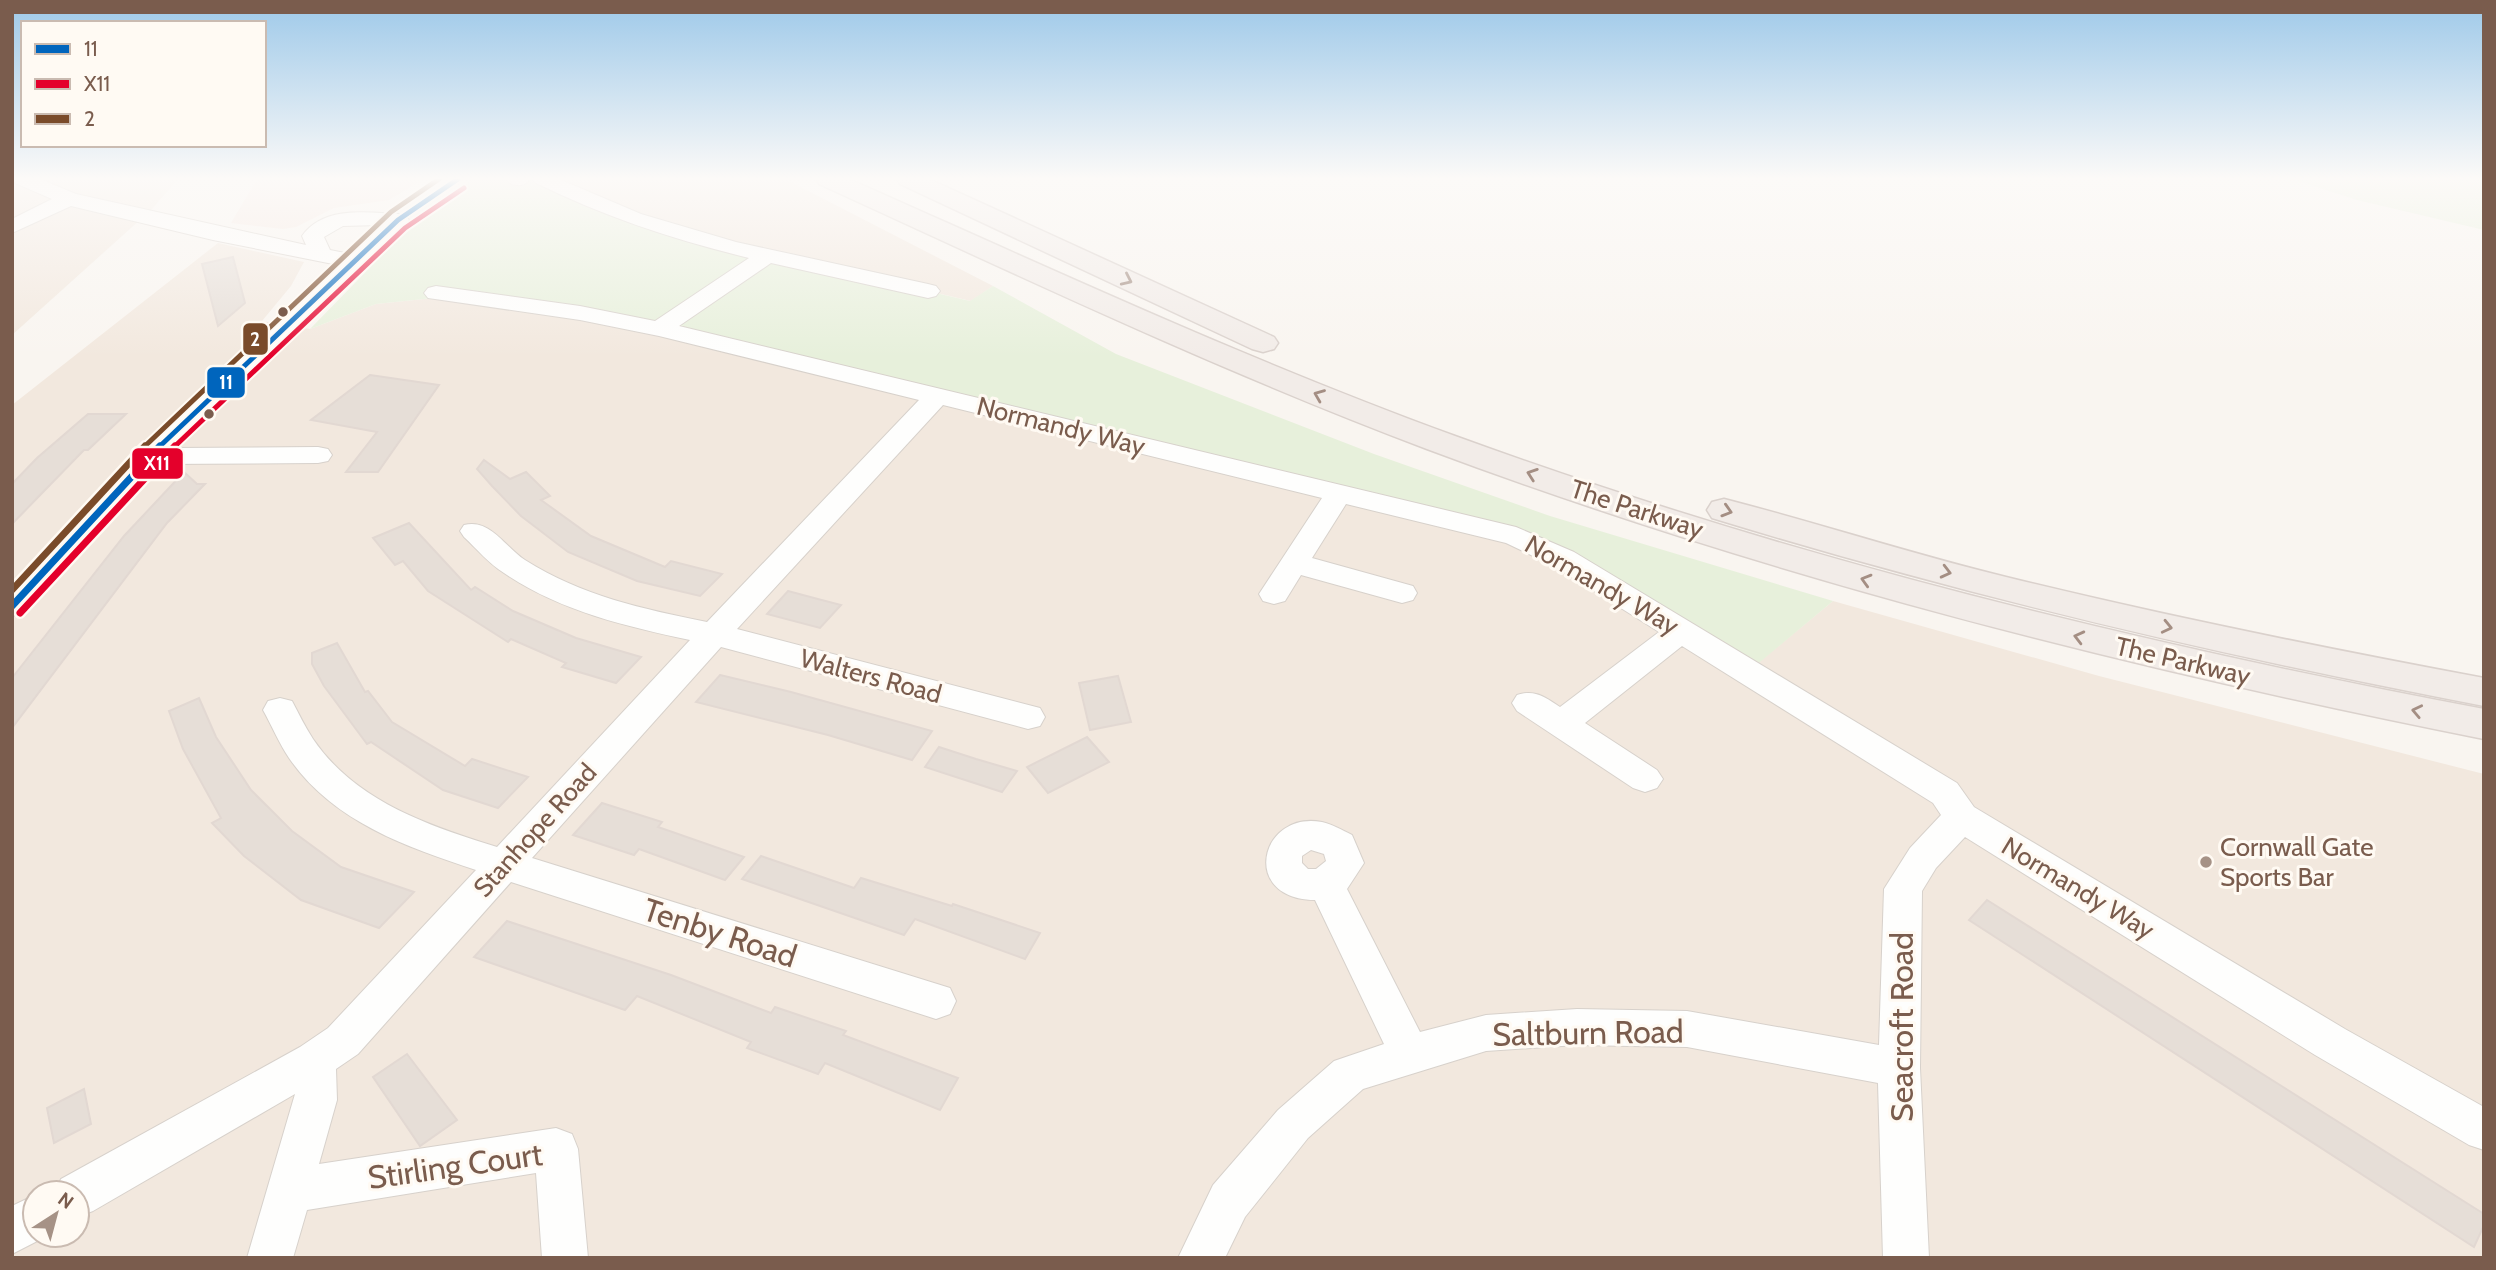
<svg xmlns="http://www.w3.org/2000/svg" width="2496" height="1270" font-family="Cabin,sans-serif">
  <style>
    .residential { fill: #f2e8de; fill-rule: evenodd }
    .commercial { fill: #f6e8e1 }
    .green { fill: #e7f0db }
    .building { fill: #e6ded7; stroke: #e2d8d2; stroke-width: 2 }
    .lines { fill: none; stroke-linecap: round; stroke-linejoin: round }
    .minor-casing { stroke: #d7d1cb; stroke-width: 2 }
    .trunk-casing { stroke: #dad1cc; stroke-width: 3 }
    .minor { fill: #fefefd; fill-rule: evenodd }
    .trunk { fill: #f2ece8; fill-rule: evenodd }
    .bus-1-far1-casing { stroke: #fffaf3; stroke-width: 9 }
    .bus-1-casing { stroke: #fffaf3; stroke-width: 12 }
    .bus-2-far1-casing { stroke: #fffaf3; stroke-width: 9 }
    .bus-2-casing { stroke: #fffaf3; stroke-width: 12 }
    .bus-3-far1-casing { stroke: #fffaf3; stroke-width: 9 }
    .bus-3-casing { stroke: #fffaf3; stroke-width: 12 }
    .bus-1-far1 { stroke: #0065bd; stroke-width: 5 }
    .bus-1 { stroke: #0065bd; stroke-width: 7 }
    .bus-2-far1 { stroke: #e4002b; stroke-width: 5 }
    .bus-2 { stroke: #e4002b; stroke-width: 7 }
    .bus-3-far1 { stroke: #7a4b2a; stroke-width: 5 }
    .bus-3 { stroke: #7a4b2a; stroke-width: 7 }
    .oneway { stroke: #a48e83 }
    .bus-dot { fill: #7a5c4d; stroke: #fffaf3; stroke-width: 2.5 }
    .poi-dot { fill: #a69286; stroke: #fffaf3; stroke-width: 2.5 }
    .labels { text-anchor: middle; stroke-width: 6; stroke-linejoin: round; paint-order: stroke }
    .street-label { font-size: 26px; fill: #7a5c4d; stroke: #fffaf3 }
    .poi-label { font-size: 26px; fill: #7a5c4d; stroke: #fffaf3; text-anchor: start }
    .near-street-label { font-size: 32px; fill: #7a5c4d; stroke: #fffaf3 }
    .line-badge { stroke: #fffaf3; stroke-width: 2.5 }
    .badge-label { font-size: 19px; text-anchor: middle; font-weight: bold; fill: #fff }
  </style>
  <rect width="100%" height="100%" fill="#f9f5f0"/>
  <!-- residential -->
  <g class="residential">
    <path d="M12 179H178L152 209 12 335Z"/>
    <path d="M546 179H785L993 286 971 301 770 254 676 231Z"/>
    <path d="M218 243 304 262 291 286 262 321 310 329 376 304 443 297 659 329 1516 536 1747 672 1833 601 2099 676 2484 774V1258H12V405ZM35 1193H77V1235H35Z"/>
  </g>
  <!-- commercial -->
  <path class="commercial" d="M257 179H424L389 200 334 208 296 227 283 229 231 223Z"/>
  <!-- green -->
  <g class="green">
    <path d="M473 179H546L606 209 770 254 970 301 993 286 1116 354 1374 454 1550 516 1833 601 1748 672 1516 536 718 343 443 297 376 304 310 329 397 240Z"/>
    <path d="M2292 179H2484V230L2357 200Z"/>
  </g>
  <!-- building -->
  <g class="building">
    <path d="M233 257 245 303 218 326 202 264Z"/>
    <path d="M370 375 439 385 378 472H346L377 432 311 420Z"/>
    <path d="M88 414H126L88 450H84L12 524V484L37 458Z"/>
    <path d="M484 460 510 479 526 472 550 496 541 500 591 536 665 567 671 561 722 574 700 596 637 581 568 552 521 516 492 486 477 469Z"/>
    <path d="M184 472 197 484H205L167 523 12 728V678L124 536Z"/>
    <path d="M409 523 471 590 475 587 513 611 576 638 641 657 616 683 562 667 566 663 511 639 508 642 428 591 403 561 395 565 373 538Z"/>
    <path d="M788 591 814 598 841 605 820 628 767 614Z"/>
    <path d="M337 643 365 692 368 691 392 722 465 766 472 759 528 777 498 808 443 790 371 742 367 744 324 686 312 664V653Z"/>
    <path d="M720 675 791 692 932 731 912 760 828 735 696 702Z"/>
    <path d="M1118 676 1131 722 1090 730 1079 683Z"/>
    <path d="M199 698 216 737 251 790 292 831 341 867 414 892 379 928 301 900 244 856 212 823 221 818 183 749 169 711Z"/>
    <path d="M1087 737 1109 762 1048 793 1027 767Z"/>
    <path d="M939 747 976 759 1017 771 1002 792 925 767Z"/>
    <path d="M602 803 662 822 658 827 744 857 725 880 639 849 634 855 573 835Z"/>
    <path d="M761 856 854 888 861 878 952 906 953 904 1040 933 1025 959 915 919 904 935 742 879Z"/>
    <path d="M1987 900 2484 1214V1225L2474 1247 1969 920Z"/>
    <path d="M507 921 671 975 771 1013 775 1007 846 1031 843 1035 958 1078 940 1110 825 1063 818 1074 747 1048 751 1042 637 996 625 1010 474 957Z"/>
    <path d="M407 1054 457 1120 420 1146 373 1077Z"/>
    <path d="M84 1089 91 1124 54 1143 47 1108Z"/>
  </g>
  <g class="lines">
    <defs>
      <g id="minor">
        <path d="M12 179H40L76 194 306 245 302 236C323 206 366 212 398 214L406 215 409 220 174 448 318 447 328 449 332 455 328 461 318 463 157 464 23 613 12 616V587L140 450 338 265 213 240 71 206 12 233V219L52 199 15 183ZM380 225 350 254 330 250 324 237 343 226Z"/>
        <path d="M530 179C525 186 519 186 511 184L508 180Z"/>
        <path d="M533 179H559L641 214 736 242 928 284 936 286 940 291 936 296 928 298 771 263 679 326 1516 527 1574 552 1957 783 1974 807 2345 1029 2484 1107V1150L2469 1145 2315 1055 1965 837 1936 868 1922 891 1920 1068 1929 1258H1883L1878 1083 1687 1047 1577 1045 1486 1051 1363 1089 1308 1138 1245 1217 1225 1258H1178L1213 1185 1278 1110 1334 1061 1384 1044 1315 900C1239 899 1260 810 1322 822 1332 824 1342 830 1352 835L1364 863 1347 889 1420 1032 1486 1015 1577 1009 1687 1011 1879 1045 1884 889 1910 848 1941 815 1933 803 1682 646 1585 723 1657 770 1663 779 1657 788 1645 792 1633 788 1517 711 1512 703 1517 695C1535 689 1545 697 1560 707L1659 632 1554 566 1506 543 1346 504 1312 558 1413 586 1417 593 1413 600 1402 603 1301 575 1285 601 1274 604 1263 601 1259 594 1322 498 943 405 737 629 1040 708 1045 717 1040 726 1028 729 721 647 532 858 950 988 956 1001 950 1014 936 1019 511 882 358 1054 336 1069 337 1100 319 1164 556 1128 572 1134 578 1149 588 1258H542L536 1173 307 1210 293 1258H247L295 1094 93 1211 77 1217V1193H55L61 1179 300 1047 328 1028 476 870C406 847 332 821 289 758 279 743 272 726 263 710L268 701 280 698 292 701C299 714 305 727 313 739 355 801 429 826 497 847L690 640C625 626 560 611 504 573 489 564 477 549 464 537L460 531 464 525C490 518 505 547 525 560 582 596 643 609 707 622L919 400 659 336 580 320 428 298 424 293 428 288 436 286 580 306 655 321 749 258C675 240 605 217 536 183ZM1311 850 1324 854 1326 861 1316 869H1308L1302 863V856Z"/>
        <path d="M35 1195V1235H49L12 1254V1206Z"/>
      </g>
      <g id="trunk">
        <path d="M816 179H849C1049 268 1249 361 1455 436 1789 558 2135 643 2484 709V739C2126 668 1769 577 1427 449 1220 371 1020 276 819 184Z"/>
        <path d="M897 179H929L1274 337 1278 343 1274 349 1263 352 1252 349 900 184Z"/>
        <path d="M1724 499C1818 523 1911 554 2006 577 2164 616 2324 648 2484 678V706C2223 656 1966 596 1712 518L1707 510 1712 502Z"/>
      </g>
    </defs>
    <!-- minor casing -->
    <use href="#minor" class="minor-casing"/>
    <!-- trunk casing -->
    <use href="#trunk" class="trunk-casing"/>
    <!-- minor -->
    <use href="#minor" class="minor"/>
    <!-- trunk -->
    <use href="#trunk" class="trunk"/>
    <defs>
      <path id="bus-1-far1" d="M158 448 398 220 458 179"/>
      <path id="bus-1" d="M12 606 160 446"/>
      <path id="bus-2-far1" d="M173 448 405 228 464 188"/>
      <path id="bus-2" d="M20 613 175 446"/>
      <path id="bus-3-far1" d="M143 448 391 212 439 179"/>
      <path id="bus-3" d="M12 590 145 446"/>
    </defs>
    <!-- bus-1-far1 casing -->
    <use href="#bus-1-far1" class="bus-1-far1-casing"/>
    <!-- bus-1 casing -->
    <use href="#bus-1" class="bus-1-casing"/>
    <!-- bus-2-far1 casing -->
    <use href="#bus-2-far1" class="bus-2-far1-casing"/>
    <!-- bus-2 casing -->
    <use href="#bus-2" class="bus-2-casing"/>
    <!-- bus-3-far1 casing -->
    <use href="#bus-3-far1" class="bus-3-far1-casing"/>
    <!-- bus-3 casing -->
    <use href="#bus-3" class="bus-3-casing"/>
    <!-- bus-1-far1 -->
    <use href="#bus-1-far1" class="bus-1-far1"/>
    <!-- bus-1 -->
    <use href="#bus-1" class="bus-1"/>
    <!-- bus-2-far1 -->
    <use href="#bus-2-far1" class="bus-2-far1"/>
    <!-- bus-2 -->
    <use href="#bus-2" class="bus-2"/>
    <!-- bus-3-far1 -->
    <use href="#bus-3-far1" class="bus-3-far1"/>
    <!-- bus-3 -->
    <use href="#bus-3" class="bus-3"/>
  </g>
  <!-- one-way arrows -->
  <defs><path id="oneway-chevron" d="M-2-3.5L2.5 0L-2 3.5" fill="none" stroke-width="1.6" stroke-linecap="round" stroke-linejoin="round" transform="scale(1.75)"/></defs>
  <g class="oneway">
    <use href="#oneway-chevron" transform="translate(1127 280) rotate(25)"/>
    <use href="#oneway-chevron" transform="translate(1319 395) rotate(-158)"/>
    <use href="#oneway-chevron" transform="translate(1532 474) rotate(-161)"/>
    <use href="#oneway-chevron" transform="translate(1727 511) rotate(17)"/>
    <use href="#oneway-chevron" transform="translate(1946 572) rotate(14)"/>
    <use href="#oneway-chevron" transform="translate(1866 580) rotate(-164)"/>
    <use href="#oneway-chevron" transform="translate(2167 627) rotate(13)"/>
    <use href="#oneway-chevron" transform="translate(2079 637) rotate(-166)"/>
    <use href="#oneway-chevron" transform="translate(2417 711) rotate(-168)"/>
  </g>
  <!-- sky -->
  <linearGradient id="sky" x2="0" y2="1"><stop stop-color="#9ec9e9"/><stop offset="0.5" stop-color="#fcfaf8"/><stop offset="1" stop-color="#fcfaf8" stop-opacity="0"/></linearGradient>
  <rect width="2496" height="357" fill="url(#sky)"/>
  <!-- markers -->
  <g class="bus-dot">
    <circle cx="283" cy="312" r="6"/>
    <circle cx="209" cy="414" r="6"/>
  </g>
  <circle class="poi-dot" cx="2206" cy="862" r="7"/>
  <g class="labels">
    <!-- street labels -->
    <g class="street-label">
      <text transform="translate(1061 426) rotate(14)" y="9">Normandy Way</text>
      <text transform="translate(1637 509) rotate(18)" y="9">The Parkway</text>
      <text transform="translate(1602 585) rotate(30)" y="9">Normandy Way</text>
      <text transform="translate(2183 661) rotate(13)" y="9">The Parkway</text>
      <text transform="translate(871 676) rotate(15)" y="9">Walters Road</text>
      <text transform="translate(535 830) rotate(-48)" y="9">Stanhope Road</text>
      <text transform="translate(2078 888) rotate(31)" y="9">Normandy Way</text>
    </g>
    <!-- poi labels -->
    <g class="poi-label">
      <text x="2220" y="856">Cornwall Gate<tspan x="2220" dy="30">Sports Bar</tspan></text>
    </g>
    <!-- near-street labels -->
    <g class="near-street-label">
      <text transform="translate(720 933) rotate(18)" y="11">Tenby Road</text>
      <text transform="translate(1902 1027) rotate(-90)" y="11">Seacroft Road</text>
      <text transform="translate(1588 1033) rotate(-1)" y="11">Saltburn Road</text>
      <text transform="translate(455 1166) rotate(-8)" y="11">Stirling Court</text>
    </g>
  </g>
  <g class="line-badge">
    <rect x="242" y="322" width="27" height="34" rx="7" fill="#7a4b2a"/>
    <rect x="206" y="366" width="40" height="33" rx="7" fill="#0065bd"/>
    <rect x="131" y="447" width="53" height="33" rx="7" fill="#e4002b"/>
  </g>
  <g class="badge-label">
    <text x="255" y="346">2</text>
    <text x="226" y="389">11</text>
    <text x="157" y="470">X11</text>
  </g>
  <!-- border -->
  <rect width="2496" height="1270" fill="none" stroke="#7a5c4d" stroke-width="28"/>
  <!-- legend -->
  <rect x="21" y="21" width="245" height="126" fill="#fffaf3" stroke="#cabbb1" stroke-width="2"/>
  <rect x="35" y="44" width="35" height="10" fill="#0065bd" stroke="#cabbb1" stroke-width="2"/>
  <text x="84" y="56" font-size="21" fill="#7a5c4d">11</text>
  <rect x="35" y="79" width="35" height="10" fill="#e4002b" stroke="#cabbb1" stroke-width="2"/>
  <text x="84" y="91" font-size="21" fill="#7a5c4d">X11</text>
  <rect x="35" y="114" width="35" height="10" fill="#7a4b2a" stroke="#cabbb1" stroke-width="2"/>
  <text x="84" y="126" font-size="21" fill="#7a5c4d">2</text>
  <!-- north arrow -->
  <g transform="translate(56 1214) rotate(36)"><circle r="33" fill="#fffaf3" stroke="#cabbb1" stroke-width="2"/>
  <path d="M0-5L12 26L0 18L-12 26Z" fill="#a69286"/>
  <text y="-10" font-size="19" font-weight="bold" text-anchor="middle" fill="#7a5c4d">N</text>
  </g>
</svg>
